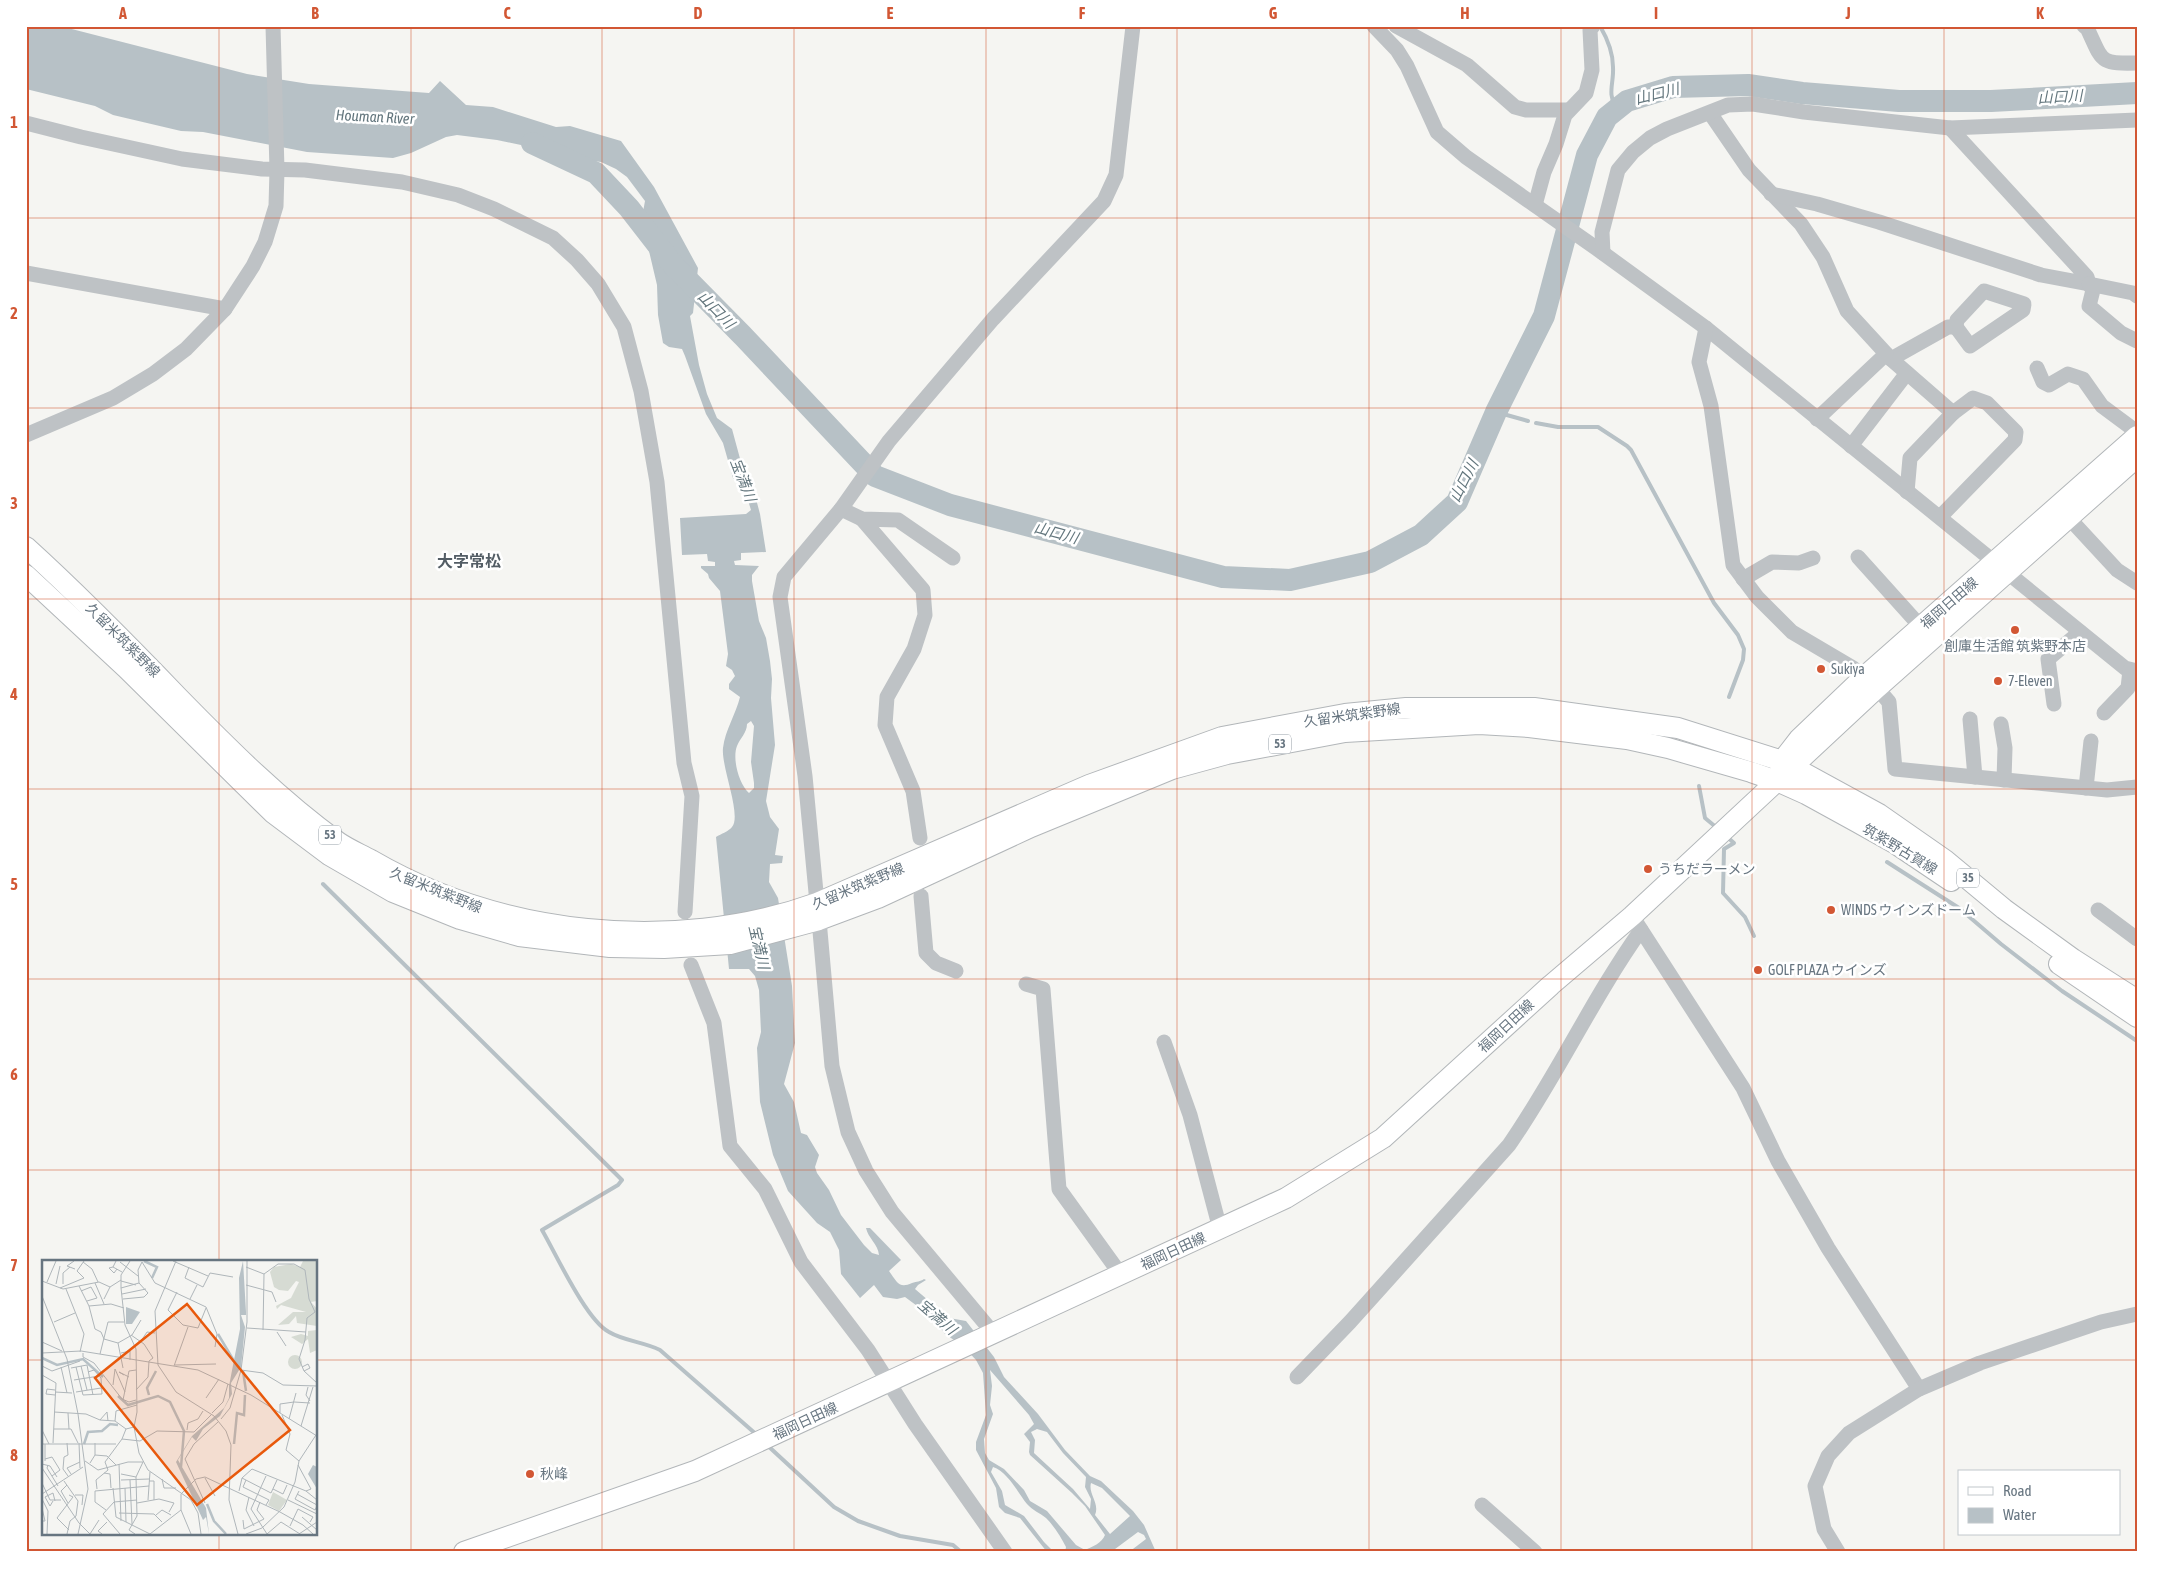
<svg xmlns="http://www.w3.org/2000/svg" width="2163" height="1578" font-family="'Asap Condensed','Noto Sans JP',sans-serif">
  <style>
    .water { fill: #b7c1c6; fill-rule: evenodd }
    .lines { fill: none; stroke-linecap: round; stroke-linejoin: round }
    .stream { stroke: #b7c1c6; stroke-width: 4 }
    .river { stroke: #b7c1c6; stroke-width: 22 }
    .major-casing { stroke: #b2b6b9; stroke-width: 22 }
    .minor { stroke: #bec2c5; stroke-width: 15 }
    .major { stroke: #fff; stroke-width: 20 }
    .grid { fill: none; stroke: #d25734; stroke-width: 1; stroke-opacity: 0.55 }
    .poi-dot { fill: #d25734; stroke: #fff; stroke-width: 2 }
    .labels { text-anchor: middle; stroke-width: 5; stroke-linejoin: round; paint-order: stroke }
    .shield { fill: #fff; stroke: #959ea6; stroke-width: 1 }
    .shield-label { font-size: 12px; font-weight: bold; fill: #677580 }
    .street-label { font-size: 14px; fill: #677580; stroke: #fff }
    .poi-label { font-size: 14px; fill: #677580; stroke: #fff; text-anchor: start }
    .water-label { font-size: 15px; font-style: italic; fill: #63767d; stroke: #fff }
    .quarter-label { font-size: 16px; font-weight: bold; fill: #545e66; stroke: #fff }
    .inset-river { fill: none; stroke: #b7c1c6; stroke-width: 2.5 }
    .inset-road { fill: none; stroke: #afb6ba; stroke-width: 1 }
    .view { fill: #e8590c; fill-opacity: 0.15; stroke: #e8590c; stroke-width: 2.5 }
    .inset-edge { fill: none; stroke: #677580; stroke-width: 2.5 }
    .neatline { fill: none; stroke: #d25734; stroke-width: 2 }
    .grid-label { font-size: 16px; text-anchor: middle; font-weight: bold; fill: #d25734 }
  </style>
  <rect width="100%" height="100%" fill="#f5f5f2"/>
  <!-- water -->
  <path class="water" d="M26 26H60L247 74 309 84 429 93 440 81 466 105 493 107 556 127 570 126 621 141 654 187 698 268 693 313 690 316 699 365 707 394 717 418 732 429 742 466 751 480 760 514 766 552 741 553V560L734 561 735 565 759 566 752 575V581L759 621 766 638 770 661 772 679 771 698 775 745 766 801 770 817 779 829 775 855 783 856 782 863 770 864 769 882 778 898 792 986 795 1043 784 1084 794 1102 801 1133 807 1135 819 1155 815 1167 817 1173 829 1190 841 1215 864 1245 872 1253 879 1255C878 1244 868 1238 866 1228H870L901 1260 889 1271C897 1282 899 1289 912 1283 917 1281 920 1282 924 1279L926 1280 918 1285 915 1289 949 1318 966 1321 994 1357 1004 1377 1038 1414 1065 1450 1090 1476 1101 1481 1133 1511 1144 1525 1156 1552H1129L1146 1539 1144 1535 1138 1532 1111 1552H1065L1066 1547C1061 1537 1054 1526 1046 1518 1040 1513 1032 1510 1027 1504 1018 1493 1008 1472 993 1467L991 1472 1002 1491 1005 1505 1024 1516 1044 1542 1054 1552H1047L1020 1518 1005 1513 999 1507 996 1488 976 1450V1442L986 1415 983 1373 976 1360 963 1346 945 1334 932 1317 905 1297 897 1299 883 1297 874 1285 860 1298 841 1274 839 1250 830 1232 817 1223 788 1191 773 1155 760 1102 757 1048 761 1032 759 990 755 976 749 969H729L716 837C721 834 729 831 732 827 742 815 721 767 723 748 725 730 736 714 740 697L729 689V684L735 676 732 670 726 666 728 654 720 591 709 578 708 574 701 568V566H715V562L708 561 707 554 682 555 680 518 746 514 751 510 745 491 733 478 723 443 706 414 685 356 682 349 669 347 663 343 658 315 657 285 649 251 639 234 645 201 627 177 616 169 601 162 540 153 521 145 497 140 457 135 446 137 411 153 393 158 307 152 203 132 181 131 113 115 95 106 26 89ZM751 721 754 726 751 762 754 783V788L749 793C739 784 732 759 737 746 740 738 747 733 747 724ZM990 1370 1029 1415 1034 1424 1024 1434 1030 1442 1029 1452 1030 1455 1072 1493 1085 1506 1105 1535C1102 1543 1092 1547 1085 1550L1076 1545 1047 1511 1030 1501 1024 1490 1004 1469 989 1460 985 1453 984 1439 993 1414 990 1405 992 1386ZM1037 1429 1047 1432 1063 1453 1086 1477 1085 1487 1091 1499 1090 1509 1073 1489 1034 1453 1035 1440 1031 1432ZM1091 1483 1102 1488 1130 1516 1110 1534 1095 1515C1100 1503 1088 1494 1091 1483Z"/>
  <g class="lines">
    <!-- stream -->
    <g class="stream">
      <path d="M1600 26C1607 38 1613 53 1613 67 1614 84 1607 92 1616 109"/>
      <path d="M1496 412 1528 421"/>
      <path d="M1536 423 1558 427H1598L1627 446 1631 450 1714 603 1738 635 1744 649 1743 660 1729 697"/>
      <path d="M1699 786 1705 818 1717 828"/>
      <path d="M1726 836 1734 843 1724 849 1723 893 1745 917 1754 936"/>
      <path d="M1887 862 1959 908 2001 944 2062 991 2137 1041"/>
      <path d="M323 884 622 1180 618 1185 542 1230C556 1254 586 1320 609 1332 624 1341 644 1342 660 1350L757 1435"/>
      <path d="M767 1445 834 1507 858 1521 900 1536 953 1545 961 1552"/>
    </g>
    <!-- river -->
    <path class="river" d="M532 143 596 173 629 208 674 266 743 336 875 476 950 505 1223 577 1290 580 1370 562 1421 535 1457 502 1496 412 1544 316 1587 155 1607 117 1627 101 1673 87 1748 85 1802 93 1899 101H1991L2137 93"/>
    <defs>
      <g id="major">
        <path d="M26 547C79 595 129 646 179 698 229 749 280 800 338 842 348 849 360 854 371 860 438 899 510 921 587 929 664 937 745 929 817 903L1089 785 1222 737 1345 714 1406 708H1534L1678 728 1782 761 1879 814 1945 860 2004 909 2073 959 2137 1000"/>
        <path d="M26 575 126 668 273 813 329 855 393 892 460 919 519 936 610 947 664 948 730 944 819 920 878 898 1031 827 1172 769 1227 754 1345 732 1479 724 1529 727 1627 739 1668 748 1751 772 1777 781 1806 794 1857 822 1896 844 1951 881"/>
        <path d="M1780 772 1782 761 1799 739 1864 677 2137 436"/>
        <path d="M2059 964 2137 1017"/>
        <path d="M464 1552 695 1471 1286 1198 1383 1138 1551 985 1632 916 1877 688 2137 457"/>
      </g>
    </defs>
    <!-- major casing -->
    <use href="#major" class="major-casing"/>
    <!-- minor -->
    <g class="minor">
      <path d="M1374 26 1397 50 1407 66 1437 132 1466 157 1596 248 1706 328 2125 668 2137 671"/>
      <path d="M1396 26 1467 65 1515 107 1526 110H1569"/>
      <path d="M2084 26 2087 28C2103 61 2098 64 2137 63"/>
      <path d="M1710 113 1749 170 1801 224 1823 257 1847 311 1891 359 1953 413 1910 458 1907 492"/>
      <path d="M26 123 81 137 182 159 262 169 305 170 402 182 458 195 494 209 553 238 577 260 598 284 624 327 641 391 657 482 684 763 692 796 685 912"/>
      <path d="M1771 194 1817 204 1879 222 2041 275 2089 284 2087 277 1950 128"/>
      <path d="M1535 205 1544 172 1556 144 1565 115 1586 93 1592 70 1590 30 1593 26"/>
      <path d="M1603 253 1602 232 1618 170 1633 152 1650 138 1667 129 1728 105 1753 104 1804 112 1950 128 2137 120"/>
      <path d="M26 273 225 309"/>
      <path d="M2089 284 2093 290 2089 306 2121 333 2137 341"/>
      <path d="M2089 284 2133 293 2137 296"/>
      <path d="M1984 291 2024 304 2023 310 1970 346 1956 327 1957 320Z"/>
      <path d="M1706 328 1699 362 1711 406 1733 565 1757 597 1792 632 1853 668 1877 688 1889 702 1895 769 2107 790 2137 787"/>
      <path d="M1891 359 1948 327H1956"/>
      <path d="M2037 368 2043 382 2049 385 2068 374 2083 379 2102 406 2137 432"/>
      <path d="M1817 419 1886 354"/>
      <path d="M26 435 113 398 153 374 186 349 225 309 253 266 265 242 276 206 277 170 273 26"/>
      <path d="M1851 446 1907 373"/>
      <path d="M841 509 862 519 898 520 953 558"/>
      <path d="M1940 517 2015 440 2016 432 1987 403 1973 398 1953 413"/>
      <path d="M2068 517 2117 570 2137 583"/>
      <path d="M862 519 923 590 925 615 914 649 887 697 885 725 913 791 920 838"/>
      <path d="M1858 557 1921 627"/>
      <path d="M1743 579 1772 562 1799 563 1813 558"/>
      <path d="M2054 704 2048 659 2080 632"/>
      <path d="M2104 713 2128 688 2130 670"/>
      <path d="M1970 719 1975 777"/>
      <path d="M2001 724 2005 748 2004 780"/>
      <path d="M2086 788 2091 741"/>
      <path d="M921 896 926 953 936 963 956 971"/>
      <path d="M817 903 805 776 780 597 784 577 841 509 889 441 993 319 1104 201 1116 175 1133 26"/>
      <path d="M2098 910 2137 939"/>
      <path d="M819 920 832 1066 848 1132 866 1171 892 1212 994 1334"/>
      <path d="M1636 922 1743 1088 1778 1161 1828 1248 1919 1389"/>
      <path d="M691 965 714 1023 730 1146 765 1189 801 1262 868 1350 915 1424 1005 1552"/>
      <path d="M1026 984 1043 989 1059 1189 1121 1275"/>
      <path d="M1164 1042 1190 1115 1220 1229"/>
      <path d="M1297 1377 1350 1322 1509 1145C1557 1076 1592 999 1641 930"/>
      <path d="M1482 1505 1535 1552"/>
      <path d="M1838 1552 1824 1529 1815 1486 1828 1456 1849 1433 1919 1389 1980 1363 2101 1322 2137 1314"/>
    </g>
    <!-- major -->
    <use href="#major" class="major"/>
  </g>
  <!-- grid -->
  <path class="grid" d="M219 26V1262M411 26V1552M602 26V1552M794 26V1552M986 26V1552M1177 26V1552M1369 26V1552M1561 26V1552M1752 26V1552M1944 26V1552M26 218H2137M26 408H2137M26 599H2137M26 789H2137M26 979H2137M26 1170H2137M26 1360H44M316 1360H2137M219 1534V1552"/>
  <!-- markers -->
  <g class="poi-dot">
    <circle cx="2015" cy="630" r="5"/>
    <circle cx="1821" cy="669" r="5"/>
    <circle cx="1998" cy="681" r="5"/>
    <circle cx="1648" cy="869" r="5"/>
    <circle cx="1831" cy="910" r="5"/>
    <circle cx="1758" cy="970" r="5"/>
    <circle cx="530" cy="1474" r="5"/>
  </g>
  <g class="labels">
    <!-- shield labels -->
    <g class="shield">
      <rect x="1269" y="734.5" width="22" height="19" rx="4"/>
      <rect x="319" y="825.5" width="22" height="19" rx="4"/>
      <rect x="1957" y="868.5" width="22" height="19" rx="4"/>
    </g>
    <g class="shield-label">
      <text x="1280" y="748">53</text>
      <text x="330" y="839">53</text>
      <text x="1968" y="882">35</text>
    </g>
    <!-- street labels -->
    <g class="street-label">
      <text transform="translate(1949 603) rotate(-41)" y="5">福岡日田線</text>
      <text transform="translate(123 640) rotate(45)" y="5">久留米筑紫野線</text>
      <text transform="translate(1352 715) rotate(-8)" y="5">久留米筑紫野線</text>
      <text transform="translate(1900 849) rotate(31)" y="5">筑紫野古賀線</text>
      <text transform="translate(858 886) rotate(-23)" y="5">久留米筑紫野線</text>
      <text transform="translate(436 890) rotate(22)" y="5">久留米筑紫野線</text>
      <text transform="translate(1506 1026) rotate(-43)" y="5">福岡日田線</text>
      <text transform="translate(1173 1251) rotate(-25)" y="5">福岡日田線</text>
      <text transform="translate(805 1421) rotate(-25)" y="5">福岡日田線</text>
    </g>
    <!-- poi labels -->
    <g class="poi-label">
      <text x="2015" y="651" text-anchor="middle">創庫生活館 筑紫野本店</text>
      <text x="1831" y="674">Sukiya</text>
      <text x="2008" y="686">7-Eleven</text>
      <text x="1658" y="874">うちだラーメン</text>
      <text x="1841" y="915">WINDS ウインズドーム</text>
      <text x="1768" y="975">GOLF PLAZA ウインズ</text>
      <text x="540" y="1479">秋峰</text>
    </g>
    <!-- water labels -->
    <g class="water-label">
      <text transform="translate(1657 94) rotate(-14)" y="5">山口川</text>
      <text transform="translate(2060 97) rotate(-3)" y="5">山口川</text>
      <text transform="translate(375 117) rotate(3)" y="5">Houman River</text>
      <text transform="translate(716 310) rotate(46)" y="5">山口川</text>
      <text transform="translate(743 480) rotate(69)" y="5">宝満川</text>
      <text transform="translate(1464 481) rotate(-63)" y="5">山口川</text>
      <text transform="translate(1056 533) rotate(15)" y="5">山口川</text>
      <text transform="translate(759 947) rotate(77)" y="5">宝満川</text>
      <text transform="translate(937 1317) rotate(41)" y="5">宝満川</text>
    </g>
    <!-- quarter labels -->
    <g class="quarter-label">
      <text x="469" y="567">大字常松</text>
    </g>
  </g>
  <!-- overview -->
  <g transform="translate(42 1260)">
    <rect width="275" height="275" fill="#f5f5f2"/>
    <path d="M261 1H275V41L269 42 275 49V66L255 63 254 56 247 64 236 65 251 52H264L239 45 235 49 234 46 249 38 257 22 254 21 246 31 237 30 232 27 228 12 232 7 249 4 258 7ZM275 70V90L268 93 266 79 260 84 249 77 259 74 266 76V71ZM246 102a7 7 0 1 1 14 0a7 7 0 1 1-14 0ZM231 232 245 240 237 251 226 245Z" fill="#d6dbd3"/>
    <path d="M201 1 204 52V55H199L203 67 199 107 189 123 190 134 178 156 161 169 154 181 150 177 136 200 164 248 167 274 164 257 161 260 134 202 150 176 182 148 187 138V126L198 69 197 18ZM84 47 98 52 90 64H84ZM271 205 275 207V229L266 214Z" fill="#b7c1c6"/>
    <path class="inset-river" d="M102 1 115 7 110 18M176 74 192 101M0 98 15 105 41 99 61 117M201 111 204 131M107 135 105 128 114 111M76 136 86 145 116 136 128 142 142 171 139 207M42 184 46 172 60 171 68 164 76 165M192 184 195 153 202 155 203 135M165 244 172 261 184 274"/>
    <path class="inset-road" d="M32 1 25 6 33 9M74 1 71 7 80 12M88 1 79 15V28L83 65 94 89 95 152 92 167 97 193 106 210 149 240 156 253 159 274M131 1 166 16M134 1 113 51 116 105 134 132 172 156 184 171 189 185 187 240 196 274M41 2 50 9 56 22M78 2 96 16M100 2 113 23 164 47 175 74 173 87M71 7 67 8 72 13 75 9M147 7 143 18 161 27 168 13 191 17M204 7 222 14M222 14 236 4H252L263 10 267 39 273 52 265 58 263 80 257 99 262 111 275 123M0 21 21 29 57 22 68 27M79 21 94 25M5 22 14 1M53 23 62 44M14 24 18 6M21 24V13L28 7M204 25 230 32 234 42M37 26 47 46 53 69 59 72 62 79 76 83 90 75 99 60M18 28 42 18 35 11 42 1M79 28 97 23M24 29 42 74 38 92M39 31 49 27 55 38 45 41M135 32 126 50 141 65 156 68 164 48M80 34 104 29M0 36 25 99 36 154 46 229 36 274M62 39 68 27 79 20M81 39 102 37 106 33 97 23 96 10 100 2M148 39 155 25M47 46 69 44 82 48M12 62 33 53M205 68 264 72M221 70 222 14M235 72 244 86M89 75 102 84 111 98 107 101 106 117 94 130M99 81 105 72 113 73M0 82 20 91M76 83 81 108M0 93 39 91 156 110 209 135 275 176M41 93V97L52 103 80 139 87 142 94 140M79 93 88 91V100M58 94 66 62H82M133 105 174 104M0 106 10 111 38 101M39 106 45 130M132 106 146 67M19 107 25 133M34 107 41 135 60 134 59 118 52 110 46 112M260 107 266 104 268 108 262 111M29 108 45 105 51 135M199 110 221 113 241 125 275 126M0 115 14 123M82 115 77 112 87 117M32 120 57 116M71 125 73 109 83 132M266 127 264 135 268 141M13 132 30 133M34 132 59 128M13 135 4 134 5 129 13 130M164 138 177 119M81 140 87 111 94 110M252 142 268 143M12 152 44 154 58 160 73 161 84 169 92 167M26 153 27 169M170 153 181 142 186 124M238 153V144L252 142M240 155 248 174 244 190 257 201M179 159 188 148 199 110 205 62V1M247 159 254 133M58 160 65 152 66 161M73 161 74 151 95 145M259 166 271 127M12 169H29L36 183M0 170 7 184M145 170 146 163 156 159 161 151M80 179 98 181 115 171 152 172 170 154M11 183 14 123M25 183 26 195 22 197 21 209 26 216M37 183 38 208M0 184H74M53 195 65 196 74 205M3 199 10 197 18 210 10 216M3 201V184M43 201 56 210 86 202H101L94 217 95 256 87 270 93 274M48 203 53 195V183M0 204 8 206 15 217M77 204 79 261M6 205 5 208 16 226M256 205 269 229 264 231M0 208 37 263M62 213 68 214 69 228M29 214 25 208 38 202M79 214 94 217M224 216 209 249 225 274M163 218 173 236M200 218 229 233 235 220M120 219 122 228H134M79 220 107 219M88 220 90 264M204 220 201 227 227 240 224 245M22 221 36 241 34 256 28 261 25 274M107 221H112V240M0 223 8 240H19M25 225 19 231 26 243M71 228 74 257 108 274M83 228 84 262M55 229 54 220 66 210 63 202 80 179 84 169M231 229 241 234 245 225M197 231 200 218 210 209 264 231 275 240M257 231 253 239 273 250 275 246M0 234 41 207M255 234 275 245M33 235H41L40 245M207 237 204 250 212 266M0 239 6 251 5 274M106 240 108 212M246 240 275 254M11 241 8 246 3 237 11 233 13 241M95 243 117 239 132 243 127 252M163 243 143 199 152 184 176 162M0 248 3 261H0M64 250 53 242V231L107 226M77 253 112 254 120 262M114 255 120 250 129 255M260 257 275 270M201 260 202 269 222 259 215 250 218 242M37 263 48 274M248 266 256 249 271 257 268 262M27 270 15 258 31 237 27 235M48 274 57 260M60 274 56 271 65 262M78 274 61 254 72 242 95 240M108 274 139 250M149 274 139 250V234L154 219 163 217 238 252 261 265 271 274M204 274 220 268 242 247 253 222 257 201 274 175M225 274 239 262 258 274M257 274 275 262"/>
    <path class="view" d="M145 44 248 170 155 245 53 118Z"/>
    <rect width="275" height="275" class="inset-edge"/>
  </g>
  <!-- border -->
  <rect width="2163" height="1578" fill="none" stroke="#ffffff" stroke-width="55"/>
  <!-- legend -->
  <rect x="1958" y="1470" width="162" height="65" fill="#ffffff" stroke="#c2c8cc"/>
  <rect x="1968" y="1487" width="25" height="8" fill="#ffffff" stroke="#c2c8cc"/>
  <text x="2003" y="1496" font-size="15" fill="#677580">Road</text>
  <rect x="1968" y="1508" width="25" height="15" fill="#b7c1c6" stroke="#c2c8cc"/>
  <text x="2003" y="1520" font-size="15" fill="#677580">Water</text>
  <rect x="28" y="28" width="2108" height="1522" class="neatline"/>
  <g class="grid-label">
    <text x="123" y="19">A</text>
    <text x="315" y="19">B</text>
    <text x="507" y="19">C</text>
    <text x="698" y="19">D</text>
    <text x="890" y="19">E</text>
    <text x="1082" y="19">F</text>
    <text x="1273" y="19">G</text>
    <text x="1465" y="19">H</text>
    <text x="1656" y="19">I</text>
    <text x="1848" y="19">J</text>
    <text x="2040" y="19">K</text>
    <text x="14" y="128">1</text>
    <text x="14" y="319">2</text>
    <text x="14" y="509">3</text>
    <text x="14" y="700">4</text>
    <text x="14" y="890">5</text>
    <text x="14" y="1080">6</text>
    <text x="14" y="1271">7</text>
    <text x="14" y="1461">8</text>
  </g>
</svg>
